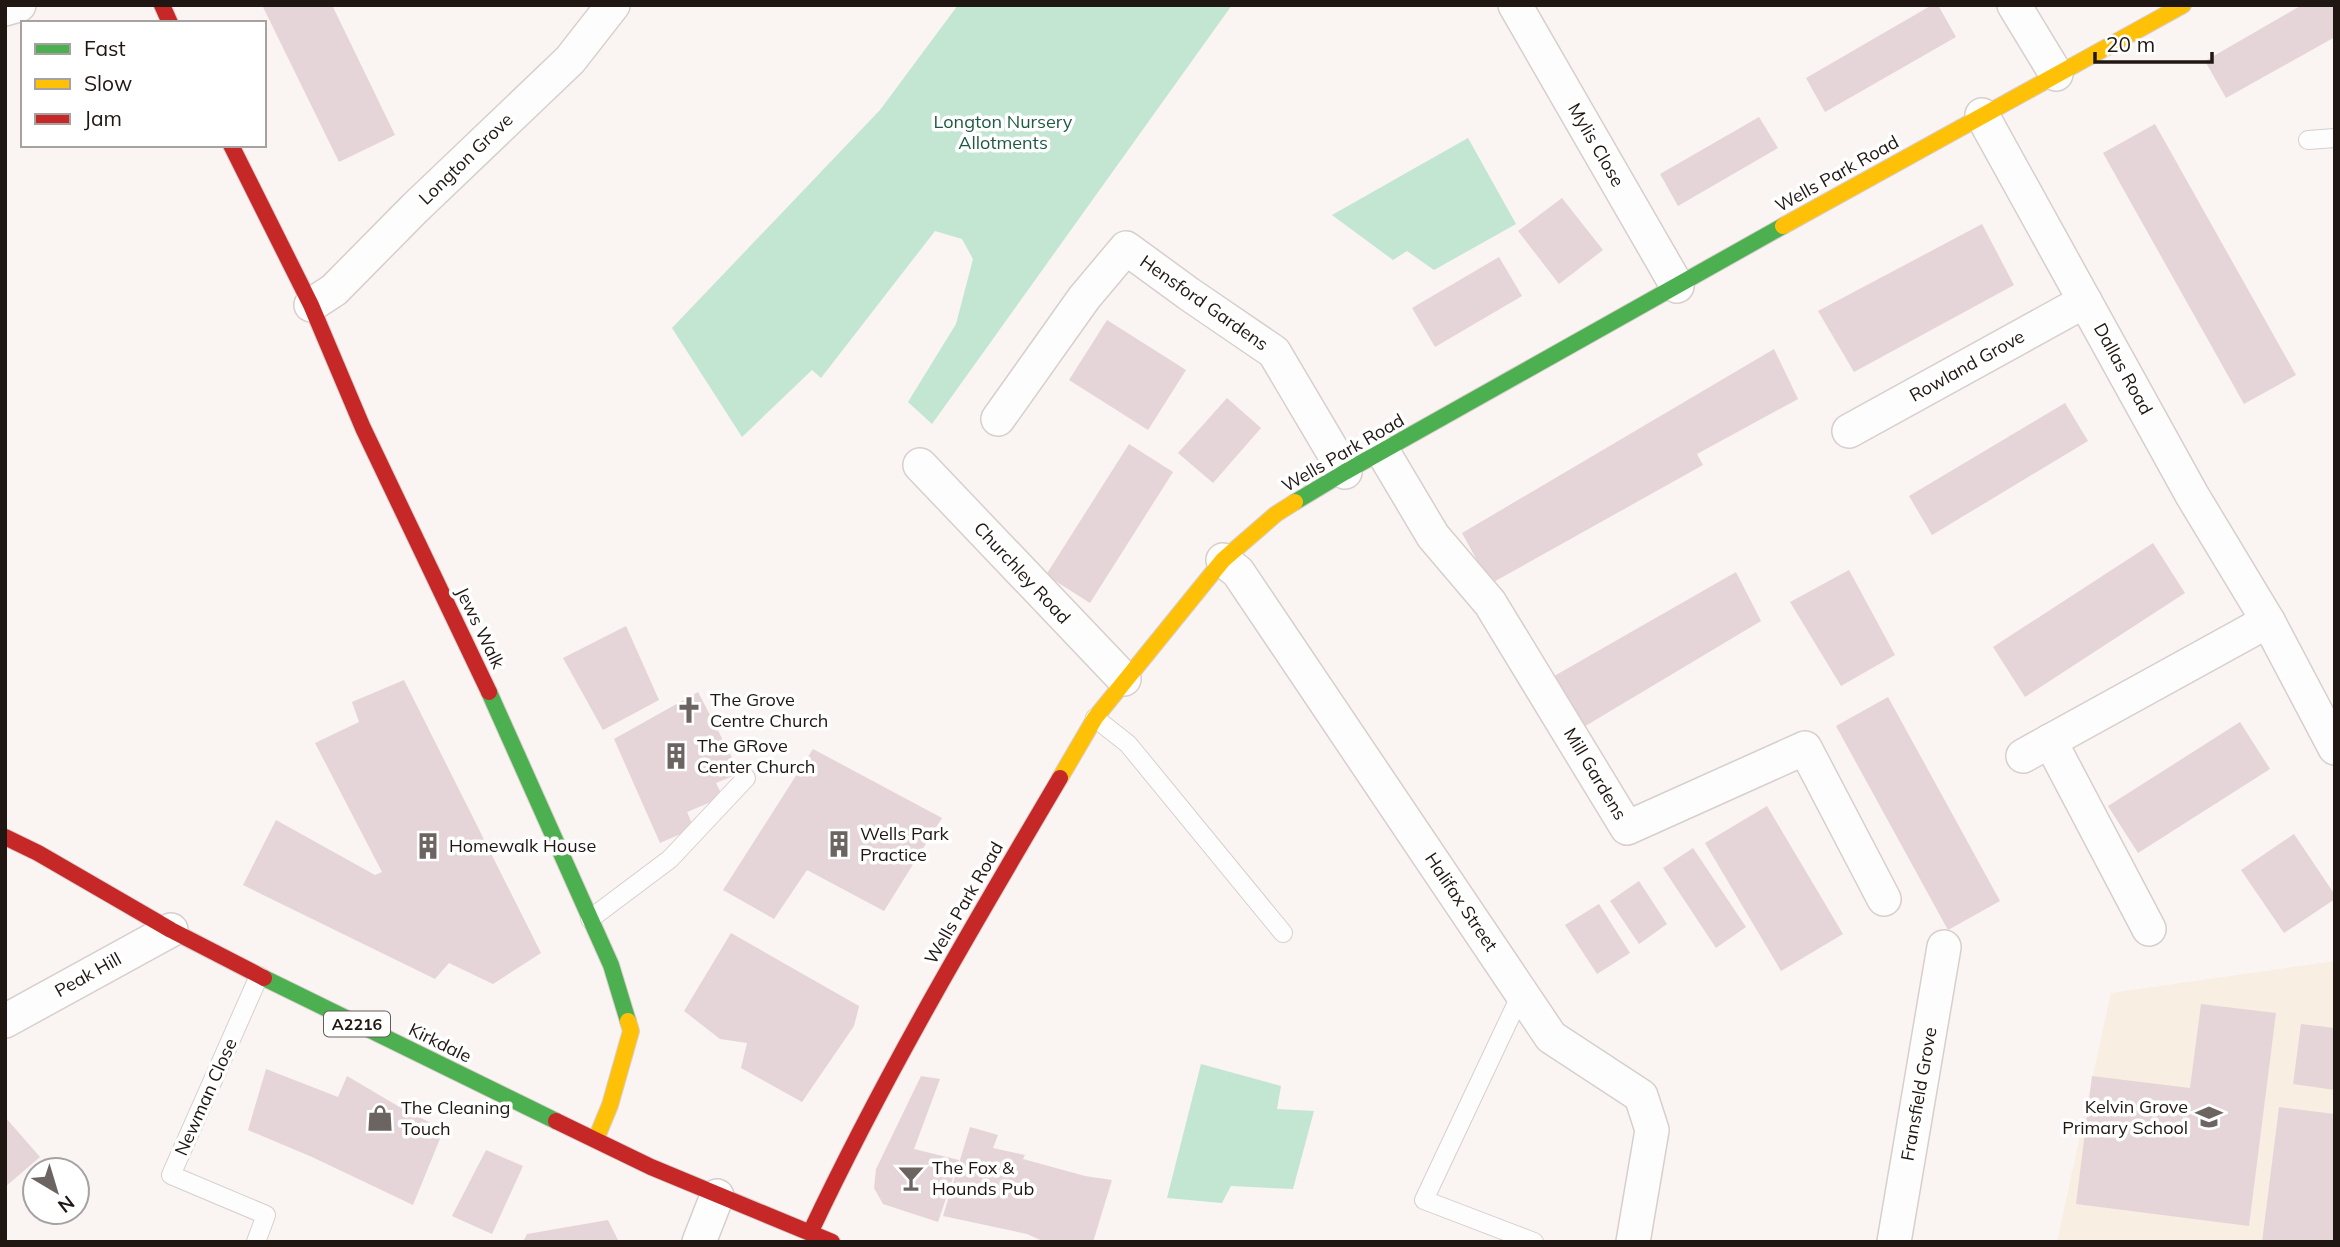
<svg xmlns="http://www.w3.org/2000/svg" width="2340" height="1247" font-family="Mulish,sans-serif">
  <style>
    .education { fill: #f8eee2 }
    .green { fill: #c2e6d2 }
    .building { fill: #e6d5d8 }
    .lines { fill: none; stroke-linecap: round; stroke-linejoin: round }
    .lane-casing { stroke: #d7cfcc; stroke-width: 20 }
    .street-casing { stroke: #d7cfcc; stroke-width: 36 }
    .fast-casing { stroke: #d7cfcc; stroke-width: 18 }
    .slow-casing { stroke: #d7cfcc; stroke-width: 18 }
    .jam-casing { stroke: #d7cfcc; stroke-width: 18 }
    .lane { stroke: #fefdfd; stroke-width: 18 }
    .street { stroke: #fefdfd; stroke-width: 33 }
    .fast { stroke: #4caf50; stroke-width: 16 }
    .slow { stroke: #ffc107; stroke-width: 16 }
    .jam { stroke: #c62828; stroke-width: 16 }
    .labels { text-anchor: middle; stroke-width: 7; stroke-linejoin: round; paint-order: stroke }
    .shield { fill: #fff; stroke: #635d5a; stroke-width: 2 }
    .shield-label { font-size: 16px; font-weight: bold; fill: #201713 }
    .park-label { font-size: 18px; fill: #1e5a41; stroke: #fff }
    .street-label { font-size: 18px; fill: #201713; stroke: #fff }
    .poi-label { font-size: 18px; fill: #201713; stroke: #fff; text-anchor: start }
  </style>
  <rect width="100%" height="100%" fill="#faf4f2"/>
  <!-- education -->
  <path class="education" d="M2335 961V1242H2057L2111 993Z"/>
  <!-- green -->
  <g class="green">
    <path d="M958 5H1232L932 424 908 402 956 324 973 259 962 239 935 231 821 378 812 370 742 437 672 328 880 110Z"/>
    <path d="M1468 138 1516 224 1434 270 1407 251 1393 260 1332 215Z"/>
    <path d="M1201 1064 1281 1086 1277 1109 1314 1111 1293 1189 1231 1186 1222 1203 1167 1198Z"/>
  </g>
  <!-- building -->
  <g class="building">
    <path d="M262 5H332L395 135 339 162Z"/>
    <path d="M1932 5H1938L1956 37 1825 112 1806 78Z"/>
    <path d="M2302 5H2335V37L2226 98 2205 61Z"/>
    <path d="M1759 117 1778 148 1678 206 1660 174Z"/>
    <path d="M2155 124 2296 375 2244 404 2103 153Z"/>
    <path d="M1562 198 1603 250 1559 284 1518 231Z"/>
    <path d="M1982 224 2014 285 1854 372 1818 311Z"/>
    <path d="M1499 257 1522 296 1435 347 1412 308Z"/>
    <path d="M1107 320 1186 370 1148 430 1069 380Z"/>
    <path d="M1774 349 1798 399 1697 454 1703 465 1490 584 1462 533Z"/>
    <path d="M1227 398 1261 428 1213 483 1178 453Z"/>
    <path d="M2065 403 2088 441 1932 535 1909 496Z"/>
    <path d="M1129 444 1173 472 1090 603 1046 575Z"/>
    <path d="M2153 543 2185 593 2025 697 1993 647Z"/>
    <path d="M1849 570 1895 655 1841 686 1790 602Z"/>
    <path d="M1736 572 1761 621 1582 728 1549 679Z"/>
    <path d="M626 626 659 700 603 730 563 658Z"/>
    <path d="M404 680 541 953 493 984 449 963 435 979 243 885 276 820 375 875 382 872 315 743 359 722 352 702Z"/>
    <path d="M698 692 740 773 716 783 723 797 687 812 694 828 660 843 614 739Z"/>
    <path d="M1888 697 2000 901 1948 930 1836 726Z"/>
    <path d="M2240 722 2270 769 2138 853 2108 806Z"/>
    <path d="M813 749 942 818 884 911 807 870 774 919 723 890Z"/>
    <path d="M1767 806 1843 934 1781 971 1705 843Z"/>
    <path d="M2294 834 2335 895V899L2284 933 2241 870Z"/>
    <path d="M1693 848 1746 927 1716 948 1663 868Z"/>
    <path d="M1639 881 1667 924 1639 944 1610 901Z"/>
    <path d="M1599 904 1630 953 1597 974 1565 925Z"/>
    <path d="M731 933 859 1006 854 1026 802 1102 741 1068 747 1043 720 1039 684 1011Z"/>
    <path d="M2201 1004 2276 1013 2249 1226 2076 1204 2092 1076 2190 1088Z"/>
    <path d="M2301 1024 2335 1028V1090L2293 1084Z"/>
    <path d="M266 1069 338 1097 347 1076 408 1112 444 1129 413 1205 312 1157 248 1130Z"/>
    <path d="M921 1076 940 1079 914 1149 959 1160 938 1222 883 1204 874 1188 876 1169Z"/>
    <path d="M2279 1107 2335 1114V1242H2262Z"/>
    <path d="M5 1117 40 1157 5 1187Z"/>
    <path d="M970 1127 998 1135 993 1148 1025 1155 1023 1159 1085 1176 1112 1180 1093 1242H1045L1027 1234 943 1216Z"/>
    <path d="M486 1150 523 1166 492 1234 452 1216Z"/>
    <path d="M608 1220 619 1242H523L527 1234Z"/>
  </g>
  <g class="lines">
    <defs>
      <g id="lane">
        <path d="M2308 140 2335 138"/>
        <path d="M1095 718 1128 744 1283 933"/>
        <path d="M590 919 670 859 746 778"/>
        <path d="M1522 992 1424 1200 1534 1242"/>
        <path d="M256 1242 266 1215 171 1175 259 976"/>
      </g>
      <g id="street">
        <path d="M1515 5 1677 286"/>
        <path d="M2014 5 2056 74"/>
        <path d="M5 9 19 5"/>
        <path d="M1982 115 2192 495 2268 621 2335 748"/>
        <path d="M311 305 334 290 415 208 570 60 613 5"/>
        <path d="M998 419 1084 298 1126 248 1189 294 1274 352 1345 472"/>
        <path d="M1849 431 2085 301"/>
        <path d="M1383 452 1433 536 1490 603 1627 828 1805 748 1884 899"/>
        <path d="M920 465 1124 679"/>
        <path d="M1223 560 1238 572 1551 1037 1641 1096 1652 1130 1633 1242"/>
        <path d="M2023 756 2050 741"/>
        <path d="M2149 929 2050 741 2268 621"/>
        <path d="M5 1021 171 930"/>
        <path d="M699 1242 717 1196"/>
        <path d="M1894 1242 1944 947"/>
      </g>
      <g id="fast">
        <path d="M1295 502 1345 472 1783 226"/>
        <path d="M489 692 611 965 628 1021"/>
        <path d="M264 978 556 1121"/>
      </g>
      <g id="slow">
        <path d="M1783 226 2183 5"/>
        <path d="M1060 778 1095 718 1223 560 1276 514 1295 502"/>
        <path d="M596 1139 610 1105 631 1031 628 1021"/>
      </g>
      <g id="jam">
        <path d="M162 5 170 23"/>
        <path d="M231 145 311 305 363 428 489 692"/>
        <path d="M5 837 38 853 171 930 264 978"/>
        <path d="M556 1121 651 1167 832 1242"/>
        <path d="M810 1233C884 1076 972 927 1060 778"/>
      </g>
    </defs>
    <!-- lane casing -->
    <use href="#lane" class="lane-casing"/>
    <!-- street casing -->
    <use href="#street" class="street-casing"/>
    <!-- fast casing -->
    <use href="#fast" class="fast-casing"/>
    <!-- slow casing -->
    <use href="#slow" class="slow-casing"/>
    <!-- jam casing -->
    <use href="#jam" class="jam-casing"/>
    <!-- lane -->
    <use href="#lane" class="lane"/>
    <!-- street -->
    <use href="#street" class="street"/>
    <!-- fast -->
    <use href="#fast" class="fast"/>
    <!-- slow -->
    <use href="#slow" class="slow"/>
    <!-- jam -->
    <use href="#jam" class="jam"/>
  </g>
  <!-- icons -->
  <defs>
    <symbol id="church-bare" viewBox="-9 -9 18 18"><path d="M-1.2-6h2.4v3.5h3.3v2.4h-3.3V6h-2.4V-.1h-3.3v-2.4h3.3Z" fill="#6c6461" stroke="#fff" stroke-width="2.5" paint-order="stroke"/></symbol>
    <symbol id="building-bare" viewBox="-9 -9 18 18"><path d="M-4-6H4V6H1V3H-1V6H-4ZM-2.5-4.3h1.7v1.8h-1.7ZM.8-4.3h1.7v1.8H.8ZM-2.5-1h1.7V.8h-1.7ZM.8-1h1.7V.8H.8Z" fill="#6c6461" stroke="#fff" stroke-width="2.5" paint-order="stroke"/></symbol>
    <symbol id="school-bare" viewBox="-9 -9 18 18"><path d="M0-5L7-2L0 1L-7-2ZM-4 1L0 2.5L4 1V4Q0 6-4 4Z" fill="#6c6461" stroke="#fff" stroke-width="2.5" paint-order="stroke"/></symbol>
    <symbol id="shop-bare" viewBox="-9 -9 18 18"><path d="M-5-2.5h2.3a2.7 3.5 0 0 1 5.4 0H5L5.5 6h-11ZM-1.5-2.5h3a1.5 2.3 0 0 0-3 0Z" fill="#6c6461" stroke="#fff" stroke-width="2.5" paint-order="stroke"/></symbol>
    <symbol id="bar-bare" viewBox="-9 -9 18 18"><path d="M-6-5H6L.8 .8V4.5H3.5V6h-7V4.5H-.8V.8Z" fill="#6c6461" stroke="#fff" stroke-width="2.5" paint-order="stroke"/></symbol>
  </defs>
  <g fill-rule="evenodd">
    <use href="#church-bare" x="670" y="691" width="38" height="38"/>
    <use href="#building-bare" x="657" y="737" width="38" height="38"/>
    <use href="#building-bare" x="820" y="825" width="38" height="38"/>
    <use href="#building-bare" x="409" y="827" width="38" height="38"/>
    <use href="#school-bare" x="2190" y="1098" width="38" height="38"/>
    <use href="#shop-bare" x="361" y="1099" width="38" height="38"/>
    <use href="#bar-bare" x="892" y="1159" width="38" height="38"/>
  </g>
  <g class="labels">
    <!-- shield labels -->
    <rect class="shield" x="324" y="1011.5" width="66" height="25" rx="5"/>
    <g class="shield-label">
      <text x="357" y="1030">A2216</text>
    </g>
    <!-- park labels -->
    <g class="park-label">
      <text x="1003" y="128">Longton Nursery<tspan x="1003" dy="21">Allotments</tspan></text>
    </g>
    <!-- street labels -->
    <g class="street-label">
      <text transform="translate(1596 145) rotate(60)" y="6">Mylis Close</text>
      <text transform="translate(466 159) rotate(-44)" y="6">Longton Grove</text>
      <text transform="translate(1837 174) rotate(-29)" y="6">Wells Park Road</text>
      <text transform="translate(1204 303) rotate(35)" y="6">Hensford Gardens</text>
      <text transform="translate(1967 366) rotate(-29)" y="6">Rowland Grove</text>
      <text transform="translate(2123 369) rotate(61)" y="6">Dallas Road</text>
      <text transform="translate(1343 453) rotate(-30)" y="6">Wells Park Road</text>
      <text transform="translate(1022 573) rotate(47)" y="6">Churchley Road</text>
      <text transform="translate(480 628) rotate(64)" y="6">Jews Walk</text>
      <text transform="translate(1595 774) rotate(59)" y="6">Mill Gardens</text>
      <text transform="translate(1461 902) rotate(56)" y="6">Halifax Street</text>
      <text transform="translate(964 903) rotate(-60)" y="6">Wells Park Road</text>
      <text transform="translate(88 975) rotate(-29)" y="6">Peak Hill</text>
      <text transform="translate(440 1043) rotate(26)" y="6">Kirkdale</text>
      <text transform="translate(1919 1094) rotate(-80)" y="6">Fransfield Grove</text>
      <text transform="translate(206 1097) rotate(-66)" y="6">Newman Close</text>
    </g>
    <!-- poi labels -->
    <g class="poi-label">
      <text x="710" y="706">The Grove<tspan x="710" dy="21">Centre Church</tspan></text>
      <text x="697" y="752">The GRove<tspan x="697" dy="21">Center Church</tspan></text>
      <text x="860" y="840">Wells Park<tspan x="860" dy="21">Practice</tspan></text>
      <text x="449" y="852">Homewalk House</text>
      <text x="2188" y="1113" text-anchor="end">Kelvin Grove<tspan x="2188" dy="21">Primary School</tspan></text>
      <text x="401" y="1114">The Cleaning<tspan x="401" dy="21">Touch</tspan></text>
      <text x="932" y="1174">The Fox &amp;<tspan x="932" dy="21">Hounds Pub</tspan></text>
    </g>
  </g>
  <!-- border -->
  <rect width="2340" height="1247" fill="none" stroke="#201713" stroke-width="14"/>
  <!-- legend -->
  <rect x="21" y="21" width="245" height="126" fill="#ffffff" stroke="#a6a2a1" stroke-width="2"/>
  <rect x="35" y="44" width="35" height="10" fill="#4caf50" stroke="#a6a2a1" stroke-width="2"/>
  <text x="84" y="56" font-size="21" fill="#201713">Fast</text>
  <rect x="35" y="79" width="35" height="10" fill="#ffc107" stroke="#a6a2a1" stroke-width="2"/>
  <text x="84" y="91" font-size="21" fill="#201713">Slow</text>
  <rect x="35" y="114" width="35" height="10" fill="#c62828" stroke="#a6a2a1" stroke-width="2"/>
  <text x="84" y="126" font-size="21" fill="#201713">Jam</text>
  <!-- north arrow -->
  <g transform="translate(56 1191) rotate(142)"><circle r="33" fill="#ffffff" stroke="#a6a2a1" stroke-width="2"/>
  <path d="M0-5L12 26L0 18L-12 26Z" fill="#6c6461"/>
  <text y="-10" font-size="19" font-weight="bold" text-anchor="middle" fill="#201713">N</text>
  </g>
  <!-- scale -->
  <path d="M2095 52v10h117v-10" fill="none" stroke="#201713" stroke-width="3.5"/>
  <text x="2106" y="52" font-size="21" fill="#201713" stroke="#ffffff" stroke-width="5" paint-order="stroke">20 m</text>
</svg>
